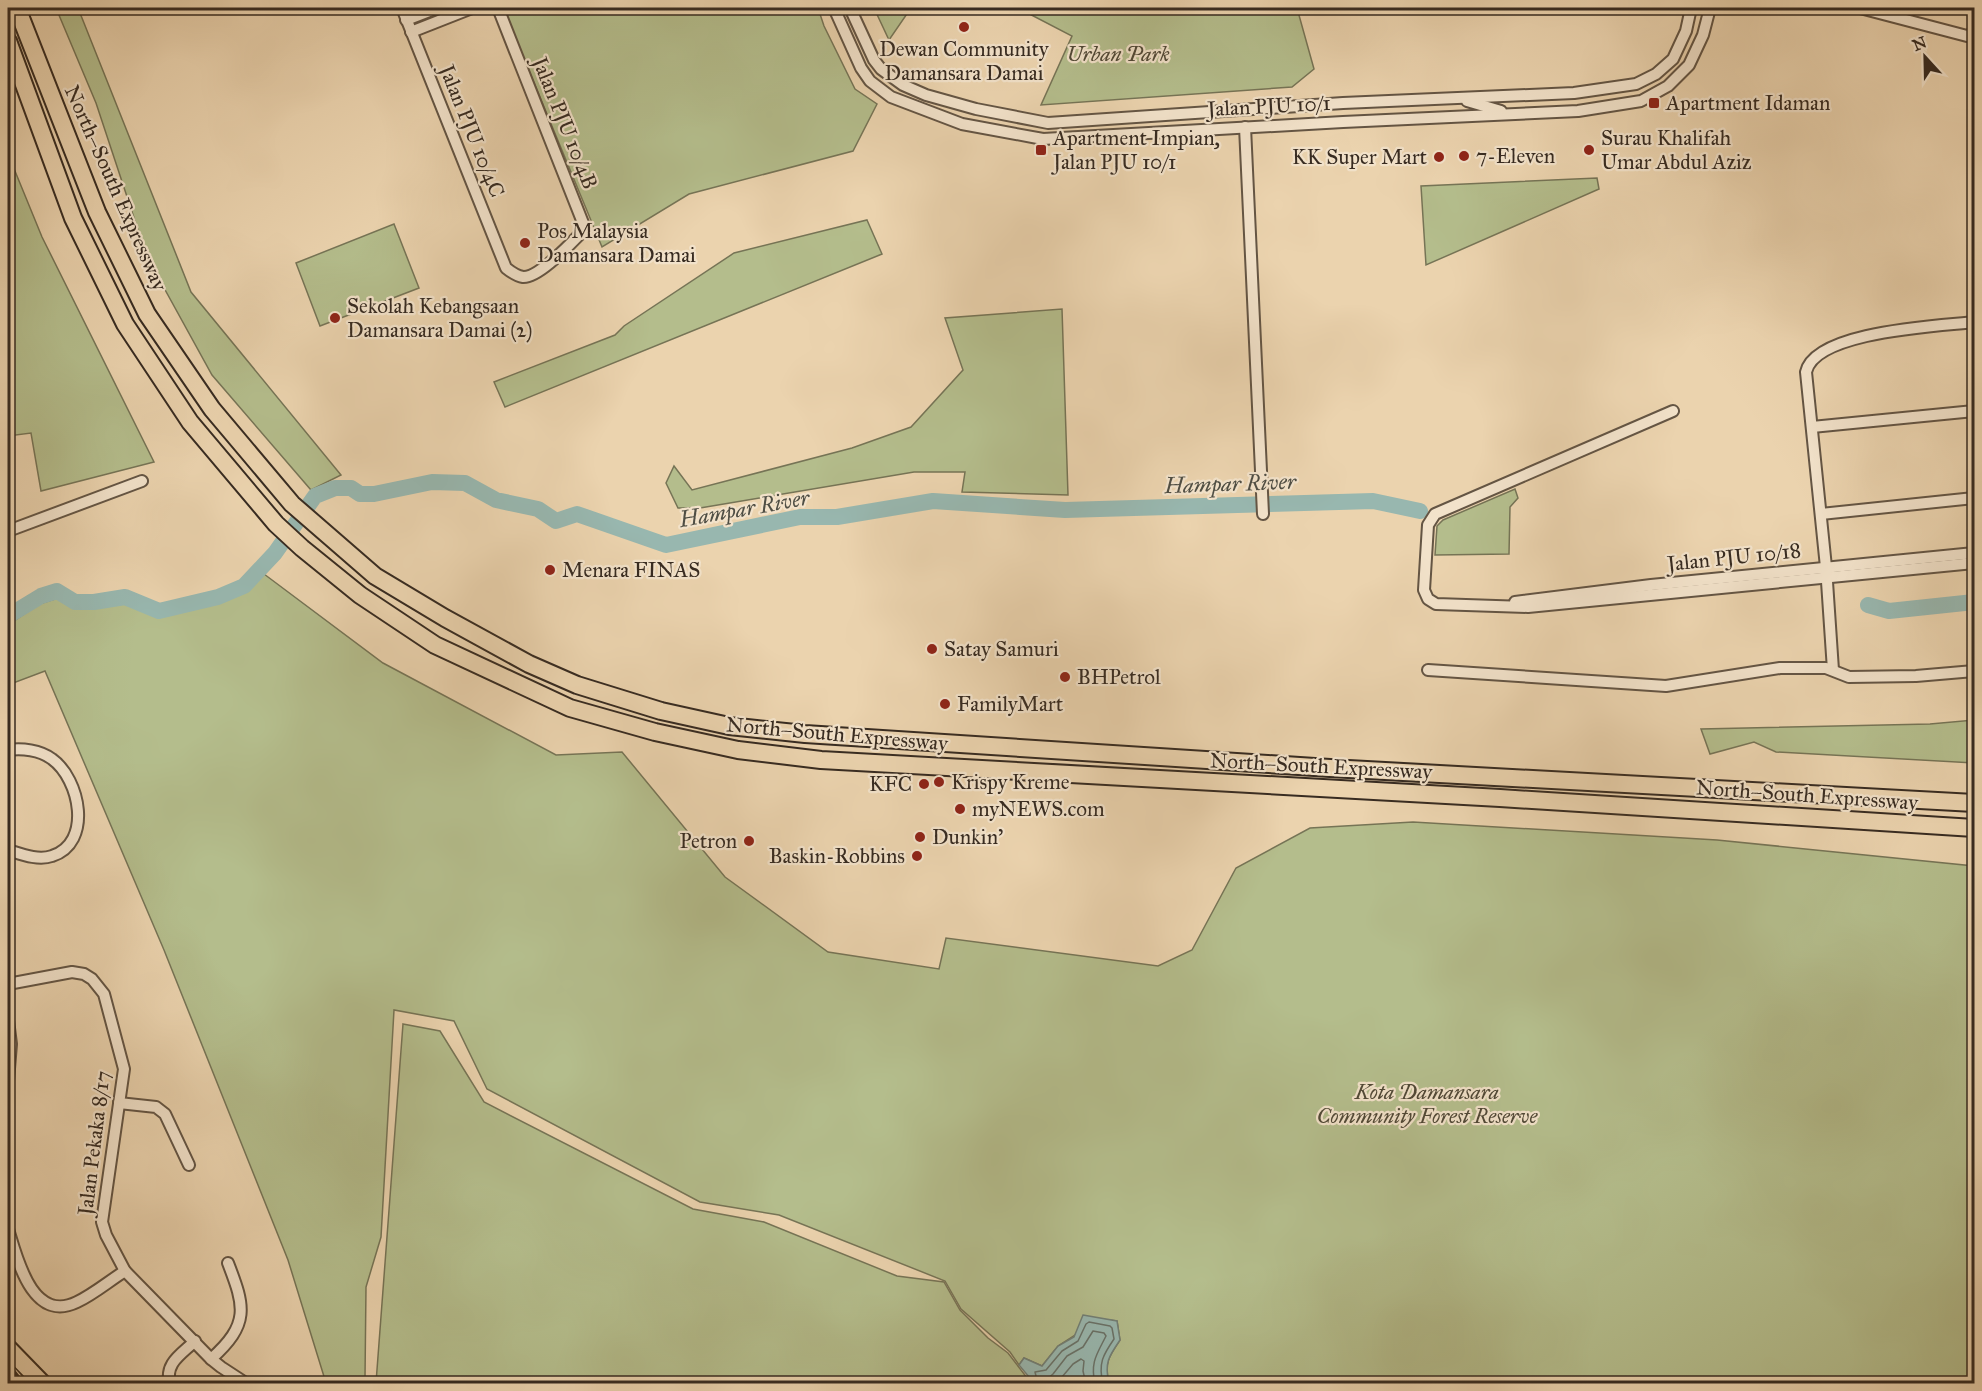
<svg xmlns="http://www.w3.org/2000/svg" width="1982" height="1391" font-family="'IM FELL Great Primer',serif">
  <style>
    .green { fill: #b4bd8c; stroke: #767456; stroke-width: 1.5 }
    .water { fill: #98b7af; stroke: #717f76; stroke-width: 1.5 }
    .lines { fill: none; stroke-linecap: round; stroke-linejoin: round }
    .shore { stroke: #687168; stroke-width: 1.5 }
    .river { stroke: #98b7af; stroke-width: 16 }
    .minor-casing { stroke: #645544; stroke-width: 14 }
    .highway-casing { stroke: #372b21; stroke-width: 20 }
    .minor { stroke: #f2e2ca; stroke-width: 10 }
    .highway { stroke: #ebd3ae; stroke-width: 16 }
    .rail-casing { stroke: #372b21; stroke-width: 5 }
    .rail { stroke: #f2e2ca; stroke-width: 3; stroke-dasharray: 9; stroke-linecap: butt }
    .poi-dot { fill: #8f2418; stroke: #f2e2ca; stroke-width: 2 }
    .labels { text-anchor: middle; stroke-width: 4.5; stroke-linejoin: round; paint-order: stroke }
    .poi-label { font-size: 21px; fill: #372b21; stroke: #f2e2ca; text-anchor: start }
    .park-label { font-size: 21px; font-style: italic; fill: #504836; stroke: #f2e2ca }
    .street-label { font-size: 21px; fill: #372b21; stroke: #f2e2ca }
    .water-label { font-size: 22px; font-style: italic; fill: #4f4e44; stroke: #f2e2ca }
  </style>
  <rect width="100%" height="100%" fill="#ebd3ae"/>
  <filter id="stains"><feTurbulence type="fractalNoise" baseFrequency=".00333" numOctaves="4"/><feColorMatrix values="0 0 0 0 .2 0 0 0 0 .09 0 0 0 0 .02 0 0 0 .5 -.17"/></filter>
  <radialGradient id="worn" r=".72"><stop offset=".6" stop-color="#630" stop-opacity="0"/><stop offset="1" stop-color="#630" stop-opacity=".3"/></radialGradient>
  <!-- green -->
  <g class="green">
    <path d="M56 8H78L191 292 341 475 311 490 212 375 147 257 96 103Z"/>
    <path d="M503 8H818L824 26 855 89 877 104 853 151 689 194 602 247Z"/>
    <path d="M874 8H911L889 40Z"/>
    <path d="M1018 8H1297L1314 69 1292 87 1041 105 1072 36Z"/>
    <path d="M8 154 42 237 154 462 41 491 31 433 8 436Z"/>
    <path d="M1597 178 1599 189 1426 265 1421 186Z"/>
    <path d="M867 220 882 254 505 407 494 382 615 335 624 326 734 253Z"/>
    <path d="M394 224 419 288 320 326 296 263Z"/>
    <path d="M1062 309 1068 495 962 492 965 472H914L700 508H678L666 483 674 466 692 490 852 448 911 427 963 370 945 318Z"/>
    <path d="M1515 489 1518 498 1510 507 1509 554 1435 555 1437 526 1443 520Z"/>
    <path d="M264 574 383 663 556 755 622 752 725 877 828 952 939 969 946 938 1158 966 1192 950 1236 868 1310 828 1413 822 1717 840 1974 866V1383H1109C1104 1363 1109 1356 1120 1340L1117 1321 1100 1319 1058 1346 1042 1366 1024 1358 1019 1365 1010 1352 961 1309 945 1281 779 1215 700 1202 487 1089 454 1021 394 1010 381 1237 366 1287 365 1378 358 1383H326L288 1260 164 950 45 671 8 685V625L39 604 58 598 73 606 95 608 124 603 159 616 221 601 248 590Z"/>
    <path d="M1974 720V763L1776 752 1754 742 1710 754 1701 729 1930 724Z"/>
    <path d="M403 1024 440 1031 484 1102 693 1209 764 1222 897 1276 944 1282 960 1310 988 1338 1008 1353 1031 1383H376Z"/>
  </g>
  <!-- water -->
  <path class="water" d="M1083 1315 1117 1321 1120 1340C1109 1356 1104 1363 1109 1383H1034L1019 1365 1024 1358 1042 1366 1058 1346 1074 1337Z"/>
  <g class="lines">
    <!-- shore -->
    <g class="shore">
      <path d="M1038 1384 1035 1372 1046 1370 1062 1351 1078 1341 1086 1324 1089 1322 1110 1326 1112 1328 1114 1339C1103 1355 1098 1363 1103 1384"/>
      <path d="M1046 1384 1047 1379 1053 1374 1067 1356 1083 1347 1093 1331 1104 1333 1106 1336C1097 1354 1090 1362 1095 1384"/>
      <path d="M1056 1384 1073 1364 1081 1359 1084 1361 1083 1371 1086 1384"/>
    </g>
    <!-- river -->
    <g class="river">
      <path d="M1868 605 1889 611 1974 602"/>
      <path d="M8 616 41 596 57 591 75 602H94L125 597 159 611 218 597 244 586 275 553 315 496 335 488H351L360 494H374L432 482 465 483 496 500 538 509 556 521 577 514 666 545 800 517H837L933 501 1065 510 1373 501 1420 511"/>
    </g>
    <defs>
      <g id="minor">
        <path d="M402 8 506 268C511 272 516 276 523 277 539 278 570 244 582 232L585 228 498 8"/>
        <path d="M834 8 861 68 870 81 891 97 962 124 1043 139 1343 122 1578 111 1641 101 1668 86 1689 65 1703 35 1710 8"/>
        <path d="M850 8 874 60 881 69 903 85 926 95 976 109 1048 123 1343 103 1574 93 1636 84 1656 74 1673 59 1686 31 1691 8"/>
        <path d="M1860 8 1967 36 1974 33"/>
        <path d="M406 20 437 8"/>
        <path d="M411 32 472 8"/>
        <path d="M1467 101 1501 111"/>
        <path d="M1245 127 1263 514"/>
        <path d="M1673 411 1435 514 1428 525 1424 590 1428 599 1436 604 1528 607 1974 563"/>
        <path d="M1812 427 1974 411"/>
        <path d="M1821 514 1974 498"/>
        <path d="M8 531 142 481"/>
        <path d="M1515 602 1651 585 1974 553"/>
        <path d="M1428 670 1666 686 1780 668H1826L1849 677 1916 676 1974 671"/>
        <path d="M1833 670 1826 567 1806 372C1815 331 1939 326 1974 322"/>
        <path d="M8 750C22 748 40 750 52 759 80 779 93 843 52 856 38 861 21 854 8 850"/>
        <path d="M8 984 72 972 84 974 92 979 104 994 124 1069 102 1222 106 1235 125 1271 211 1359 221 1367 247 1384"/>
        <path d="M8 1020 11 1044 8 1081"/>
        <path d="M119 1103 156 1107 165 1114 189 1165"/>
        <path d="M8 1229C17 1258 32 1324 77 1302 94 1294 109 1281 125 1271"/>
        <path d="M211 1359C250 1324 245 1307 228 1263"/>
        <path d="M170 1384C164 1363 182 1354 195 1341"/>
      </g>
      <g id="highway">
        <path d="M17 8 97 212 147 314 212 409 292 504 375 576 445 618 529 664 577 685 661 711 729 726 805 734 1330 768 1974 803"/>
        <path d="M8 41 73 218 125 324 190 422 276 524 302 548 360 595 435 645 570 708 655 732 738 750 821 760 1500 798 1974 828"/>
        <path d="M8 1348 43 1384"/>
        <path d="M8 1373 18 1384"/>
      </g>
    </defs>
    <!-- minor casing -->
    <use href="#minor" class="minor-casing"/>
    <!-- highway casing -->
    <use href="#highway" class="highway-casing"/>
    <!-- minor -->
    <use href="#minor" class="minor"/>
    <!-- highway -->
    <use href="#highway" class="highway"/>
    <defs>
      <path id="rail" d="M8 1365 23 1384"/>
    </defs>
    <!-- rail casing -->
    <use href="#rail" class="rail-casing"/>
    <!-- rail -->
    <use href="#rail" class="rail"/>
  </g>
  <!-- markers -->
  <g class="poi-dot">
    <circle cx="964" cy="27" r="6"/>
    <rect x="1648" y="97" width="12" height="12" rx="3"/>
    <rect x="1035" y="144" width="12" height="12" rx="3"/>
    <circle cx="1589" cy="150" r="6"/>
    <circle cx="1464" cy="156" r="6"/>
    <circle cx="1439" cy="157" r="6"/>
    <circle cx="525" cy="243" r="6"/>
    <circle cx="335" cy="318" r="6"/>
    <circle cx="550" cy="570" r="6"/>
    <circle cx="932" cy="649" r="6"/>
    <circle cx="1065" cy="677" r="6"/>
    <circle cx="945" cy="704" r="6"/>
    <circle cx="939" cy="782" r="6"/>
    <circle cx="924" cy="784" r="6"/>
    <circle cx="960" cy="809" r="6"/>
    <circle cx="920" cy="837" r="6"/>
    <circle cx="749" cy="841" r="6"/>
    <circle cx="917" cy="856" r="6"/>
  </g>
  <g class="labels">
    <!-- poi labels -->
    <g class="poi-label">
      <text x="964" y="56" text-anchor="middle">Dewan Community<tspan x="964" dy="24">Damansara Damai</tspan></text>
      <text x="1666" y="110">Apartment Idaman</text>
      <text x="1053" y="145">Apartment Impian,<tspan x="1053" dy="24">Jalan PJU 10/1</tspan></text>
      <text x="1601" y="145">Surau Khalifah<tspan x="1601" dy="24">Umar Abdul Aziz</tspan></text>
      <text x="1476" y="163">7-Eleven</text>
      <text x="1427" y="164" text-anchor="end">KK Super Mart</text>
      <text x="537" y="238">Pos Malaysia<tspan x="537" dy="24">Damansara Damai</tspan></text>
      <text x="347" y="313">Sekolah Kebangsaan<tspan x="347" dy="24">Damansara Damai (2)</tspan></text>
      <text x="562" y="577">Menara FINAS</text>
      <text x="944" y="656">Satay Samuri</text>
      <text x="1077" y="684">BHPetrol</text>
      <text x="957" y="711">FamilyMart</text>
      <text x="951" y="789">Krispy Kreme</text>
      <text x="912" y="791" text-anchor="end">KFC</text>
      <text x="972" y="816">myNEWS.com</text>
      <text x="932" y="844">Dunkin'</text>
      <text x="737" y="848" text-anchor="end">Petron</text>
      <text x="905" y="863" text-anchor="end">Baskin-Robbins</text>
    </g>
    <!-- park labels -->
    <g class="park-label">
      <text x="1118" y="61">Urban Park</text>
      <text x="1427" y="1099">Kota Damansara<tspan x="1427" dy="24">Community Forest Reserve</tspan></text>
    </g>
    <!-- street labels -->
    <g class="street-label">
      <text transform="translate(1269 106) rotate(-3)" y="7">Jalan PJU 10/1</text>
      <text transform="translate(565 123) rotate(68)" y="7">Jalan PJU 10/4B</text>
      <text transform="translate(472 131) rotate(68)" y="7">Jalan PJU 10/4C</text>
      <text transform="translate(116 188) rotate(66)" y="7">North–South Expressway</text>
      <text transform="translate(1734 557) rotate(-6)" y="7">Jalan PJU 10/18</text>
      <text transform="translate(837 734) rotate(5)" y="7">North–South Expressway</text>
      <text transform="translate(1321 766) rotate(3)" y="7">North–South Expressway</text>
      <text transform="translate(1807 795) rotate(4)" y="7">North–South Expressway</text>
      <text transform="translate(94 1143) rotate(-83)" y="7">Jalan Pekaka 8/17</text>
    </g>
    <!-- water labels -->
    <g class="water-label">
      <text transform="translate(1230 483) rotate(-2)" y="8">Hampar River</text>
      <text transform="translate(744 508) rotate(-10)" y="8">Hampar River</text>
    </g>
  </g>
  <!-- margin -->
  <rect width="1982" height="1391" fill="none" stroke="#ebd3ae" stroke-width="30"/>
  <rect x="9" y="9" width="1964" height="1373" fill="none" stroke="#372b21" stroke-width="3"/>
  <rect x="15" y="15" width="1952" height="1361" fill="none" stroke="#372b21" stroke-width="1.5"/>
  <!-- north arrow -->
  <g transform="translate(1925 57) rotate(338)" stroke="#f2e2ca" stroke-width="4.5" paint-order="stroke">
  <path d="M0-4.5L10 22L0 15L-10 22Z" fill="#372b21"/>
  <text y="-9" font-size="16" font-weight="bold" text-anchor="middle" fill="#372b21">N</text>
  </g>
  <rect width="100%" height="100%" filter="url(#stains)"/>
  <rect width="100%" height="100%" fill="url(#worn)"/>
</svg>
